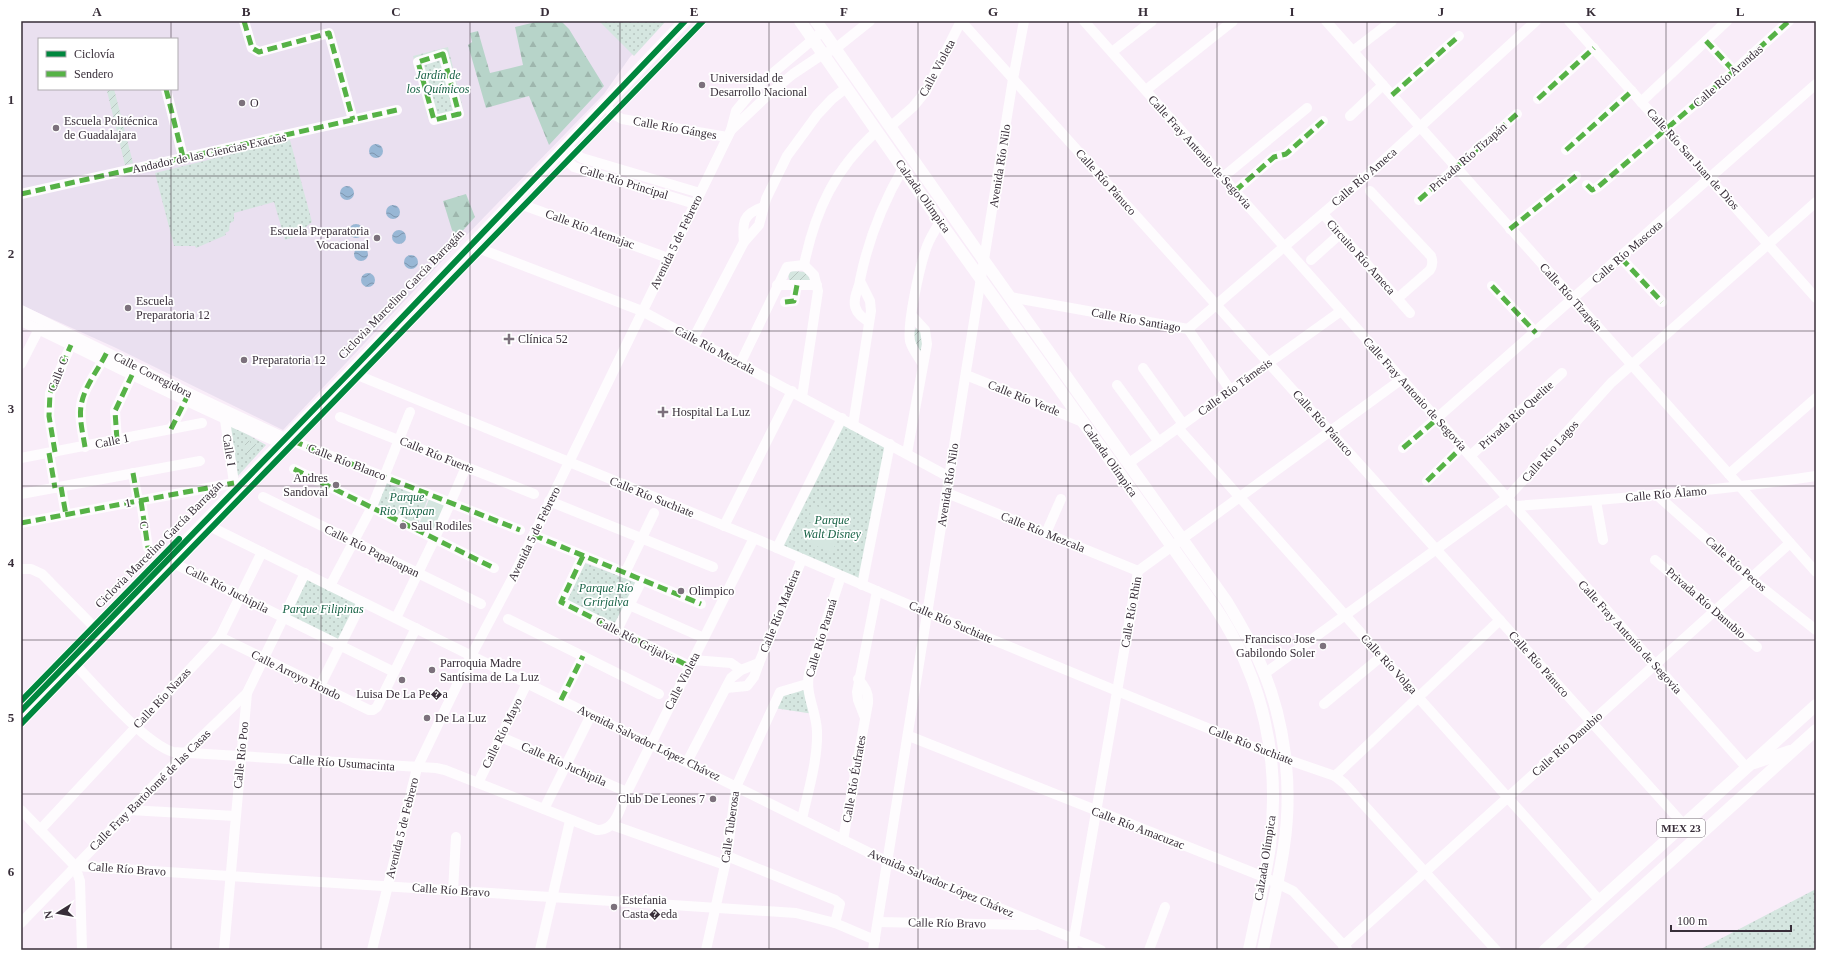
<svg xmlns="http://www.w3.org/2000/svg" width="1837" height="971" font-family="'Times New Roman',serif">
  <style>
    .education { fill: #eae0f0; fill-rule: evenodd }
    .forest { fill: url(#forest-firs) }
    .park { fill: url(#park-dots) }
    .garden { fill: url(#garden-furrows) }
    .pitch { fill: #d5e6e0 }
    .water { fill: url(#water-waves) }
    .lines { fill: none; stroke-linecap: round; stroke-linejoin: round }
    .minor { stroke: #fefcfe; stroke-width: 10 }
    .major { stroke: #fefcfe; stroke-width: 12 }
    .quiet { stroke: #56b246; stroke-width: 5; stroke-dasharray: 10 5; stroke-linecap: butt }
    .cycleway-casing { stroke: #fff; stroke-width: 8 }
    .cycleway { stroke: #00873e; stroke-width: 6 }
    .grid { fill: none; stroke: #382e39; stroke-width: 1; stroke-opacity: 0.55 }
    .poi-dot { fill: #7c717c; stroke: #fff; stroke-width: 1.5 }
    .labels { text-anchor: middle; stroke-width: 3.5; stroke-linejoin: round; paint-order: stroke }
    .shield { fill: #fff; stroke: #746d74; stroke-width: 1 }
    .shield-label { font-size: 11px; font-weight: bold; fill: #382e39 }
    .street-label { font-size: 12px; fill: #382e39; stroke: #fff }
    .park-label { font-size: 12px; font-style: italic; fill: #186246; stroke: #fff }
    .poi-label { font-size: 12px; fill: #382e39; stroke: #fff; text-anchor: start }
    .neatline { fill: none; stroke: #382e39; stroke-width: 1.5 }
    .grid-label { font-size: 13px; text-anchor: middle; font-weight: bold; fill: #382e39 }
  </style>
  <defs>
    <pattern id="forest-firs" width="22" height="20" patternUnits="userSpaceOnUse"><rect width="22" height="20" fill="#b7d4c9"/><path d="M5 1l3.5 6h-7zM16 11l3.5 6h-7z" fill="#9eb6ad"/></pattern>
    <pattern id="park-dots" width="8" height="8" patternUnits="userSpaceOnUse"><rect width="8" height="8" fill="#d5e6e0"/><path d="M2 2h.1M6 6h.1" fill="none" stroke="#b8c6c1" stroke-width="1.8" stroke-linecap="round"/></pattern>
    <pattern id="garden-furrows" width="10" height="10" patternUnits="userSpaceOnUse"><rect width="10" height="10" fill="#d5e6e0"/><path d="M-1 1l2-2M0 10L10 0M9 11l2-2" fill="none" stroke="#b8c6c1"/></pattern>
    <pattern id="water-waves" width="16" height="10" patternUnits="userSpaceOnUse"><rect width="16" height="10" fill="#98b7d5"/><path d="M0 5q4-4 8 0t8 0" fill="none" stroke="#7d95ae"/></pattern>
  </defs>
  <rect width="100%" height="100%" fill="#f9edf9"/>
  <!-- education -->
  <path class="education" d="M21 21H665L630 57 604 94 458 244 283 430 114 347 21 305ZM39 39H177V89H39Z"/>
  <!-- forest -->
  <g class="forest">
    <path d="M540 21H561L569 29 604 86 549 145 529 96 486 108 468 45 472 42 470 33 478 31 490 73 523 65 515 27Z"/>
    <path d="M466 194 475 217 457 237 452 230 443 201Z"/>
  </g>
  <!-- park -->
  <g class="park">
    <path d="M599 21H666L634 56Z"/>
    <path d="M448 47 463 109 428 118 413 56Z"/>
    <path d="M290 140 312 222 294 237 285 240 274 202 234 213V221L230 223 229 231 225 233 226 235 196 248 195 246H174L155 173Z"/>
    <path d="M842 418 890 444 862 585 777 548Z"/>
    <path d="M229 424 266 445 237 477Z"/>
    <path d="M385 479 429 496 417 526 376 506Z"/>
    <path d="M585 563 638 583 617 626 566 600Z"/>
    <path d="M305 573 362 602 340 645 283 617Z"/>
    <path d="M806 685 814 714 774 708 781 693Z"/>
    <path d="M1816 889V950H1699Z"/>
  </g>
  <!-- garden -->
  <g class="garden">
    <path d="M114 89 133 163 125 165 107 91Z"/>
    <path d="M792 271 807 272 810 280 809 281 789 280 788 274Z"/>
    <path d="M916 328 926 334 920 353C916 345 910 336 916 328Z"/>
    <path d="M244 438 250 441V444L254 443 257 445 254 447V449H251V452L249 451V454H246Z"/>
  </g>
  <!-- pitch -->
  <g class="pitch">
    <path d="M429 499 448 506 435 536 418 527Z"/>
    <path d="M814 505 839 516 832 531 807 521Z"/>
    <path d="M809 524 839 538 831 553 802 539Z"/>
  </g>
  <!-- water -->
  <g class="water">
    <circle cx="376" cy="151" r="7"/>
    <circle cx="347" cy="193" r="7"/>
    <circle cx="393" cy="212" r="7"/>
    <circle cx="356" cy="231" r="7"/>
    <circle cx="399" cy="237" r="7"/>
    <circle cx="361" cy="254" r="7"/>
    <circle cx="411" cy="262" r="7"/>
    <circle cx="368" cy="280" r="7"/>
  </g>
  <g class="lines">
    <!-- minor -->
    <g class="minor">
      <path d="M244 21 252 48 259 52 329 33 353 120"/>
      <path d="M961 21 1684 825"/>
      <path d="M1084 21 1746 767"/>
      <path d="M1326 21 1816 572"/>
      <path d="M1569 21 1816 298"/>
      <path d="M1706 41 1734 71"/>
      <path d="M1353 51 1392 21"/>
      <path d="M1112 52 1152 21"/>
      <path d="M443 54 459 114 434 120 418 62Z"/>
      <path d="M166 89 183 157"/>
      <path d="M1146 90 1233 21"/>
      <path d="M1392 95 1459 36"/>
      <path d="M1538 99 1594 48"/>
      <path d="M1641 102 1727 21"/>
      <path d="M605 105 613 114 622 119 727 137"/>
      <path d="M1350 116 1383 85"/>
      <path d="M890 127 913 107 926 91 961 21"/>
      <path d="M731 130 768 95 793 74 823 54 835 49 870 21"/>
      <path d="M566 145 575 154 582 158 700 193"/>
      <path d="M1566 150 1632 91"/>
      <path d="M559 153 574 167 695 204"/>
      <path d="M1223 177 1307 108"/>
      <path d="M1587 185 1592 190 1598 187 1734 71 1789 21"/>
      <path d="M1235 191 1274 157 1286 154 1323 121"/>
      <path d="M1370 191 1431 256C1433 261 1433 265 1430 270L1398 298"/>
      <path d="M21 194 397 110"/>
      <path d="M1419 200 1517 114"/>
      <path d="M512 201 668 258"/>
      <path d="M1323 214 1410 313"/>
      <path d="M1510 229 1576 176"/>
      <path d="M744 242C742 222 743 214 763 207"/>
      <path d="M470 245 642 311 949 477"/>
      <path d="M1621 258 1662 302"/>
      <path d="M1311 260 1340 234"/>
      <path d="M804 265C815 211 835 168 877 131"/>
      <path d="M777 285H817"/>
      <path d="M1492 286 1536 333"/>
      <path d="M1010 297 1188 329 1231 391"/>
      <path d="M785 302 794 301 797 285"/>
      <path d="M21 310 189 393 285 438 520 530"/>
      <path d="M21 321C107 362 192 406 280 443"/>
      <path d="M869 322C863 318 857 314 855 306 853 296 859 289 860 280 868 240 883 203 903 168"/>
      <path d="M1188 329 1362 180 1536 21"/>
      <path d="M693 339 744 242 759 225 766 199 787 156 817 115 832 99 846 88"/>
      <path d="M922 363C918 356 912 349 910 341 907 323 920 265 927 246 930 238 935 230 940 222"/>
      <path d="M21 364 39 329"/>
      <path d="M740 364 787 267 804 265 814 275 818 291 802 397"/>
      <path d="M1143 368 1183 424"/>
      <path d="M350 372 754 538 928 613 1117 691 1271 754 1335 776 1345 784 1496 950"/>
      <path d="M966 375 1083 422"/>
      <path d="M1117 385 1159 442"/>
      <path d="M226 415 225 420 235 490"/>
      <path d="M340 417 534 494"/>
      <path d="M853 425 871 311 870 301 860 281"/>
      <path d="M1178 428 1600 901"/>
      <path d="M171 429 188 397"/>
      <path d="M117 440 115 411 132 375"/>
      <path d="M85 447C82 429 77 411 84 394 90 380 99 368 105 355"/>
      <path d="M1403 448 1816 84"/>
      <path d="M55 452 49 416 50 393 71 345"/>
      <path d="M49 453 55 488"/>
      <path d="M907 453 927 344 925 330 912 316"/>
      <path d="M1470 456 1562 373"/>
      <path d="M21 458 202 423"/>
      <path d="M1129 463 1341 311"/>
      <path d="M294 469 494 568"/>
      <path d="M133 473 138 501"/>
      <path d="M1729 474 1816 398"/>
      <path d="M1427 481 1462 447"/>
      <path d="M61 487 66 515"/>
      <path d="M947 493 1138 571"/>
      <path d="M21 494 200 461"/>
      <path d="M1658 496 1750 578 1816 630"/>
      <path d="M263 497 481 604"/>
      <path d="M141 501 148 548"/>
      <path d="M549 501 713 567"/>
      <path d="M1596 501 1603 540"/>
      <path d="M1515 506C1616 499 1716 491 1816 476"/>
      <path d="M21 523 234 483"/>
      <path d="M203 523 888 862 1101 950"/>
      <path d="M724 526 792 391"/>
      <path d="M1046 533 1061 499"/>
      <path d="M533 535 701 604"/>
      <path d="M777 548 842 418"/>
      <path d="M583 556 561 602 689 666"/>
      <path d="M167 560 394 672"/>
      <path d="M1655 560 1757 647"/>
      <path d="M21 569H31L42 574 98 631"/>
      <path d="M625 573 654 513"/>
      <path d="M862 585 890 444"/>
      <path d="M330 586 372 507 410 412"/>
      <path d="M629 605 704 638"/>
      <path d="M396 618 435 538 466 467"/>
      <path d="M508 619 659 694"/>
      <path d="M617 630 642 580"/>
      <path d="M220 637 369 710H373L377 707 416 628"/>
      <path d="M71 660C95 685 143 742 173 752L436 768 445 770 597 830C616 832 621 805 627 792L754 538"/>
      <path d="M693 660 731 663 741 670"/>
      <path d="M1264 674 1507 498 1611 383 1816 202"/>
      <path d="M320 686 362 602"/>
      <path d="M726 688 747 686 754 677 759 663"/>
      <path d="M561 700 583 656"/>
      <path d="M1324 704 1382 656"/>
      <path d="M865 718 858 700 857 692 877 591"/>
      <path d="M909 736 1264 877 1293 891 1347 949"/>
      <path d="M501 737 627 792"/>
      <path d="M687 762 731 678 741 670 759 663 802 559"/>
      <path d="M1335 776 1500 620"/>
      <path d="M478 783 527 683"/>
      <path d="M544 809 591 715"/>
      <path d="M21 810 75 866 796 913 835 923 875 940"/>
      <path d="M130 810 235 816"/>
      <path d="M802 819C808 791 818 760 817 731 816 710 805 695 809 673L841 576"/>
      <path d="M612 825 725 865"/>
      <path d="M40 830 220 637 262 552"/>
      <path d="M843 840 868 703C869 693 865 686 858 679"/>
      <path d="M727 856 835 900 840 904 835 923"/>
      <path d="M75 866 80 881 82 950"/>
      <path d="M453 891 456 837"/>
      <path d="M878 922 1035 925"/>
      <path d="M21 923 185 753 247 693"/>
      <path d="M1343 946 1790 543"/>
      <path d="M224 950 247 693 305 573"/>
      <path d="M372 950 417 768 471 656 513 577 731 130 736 111 754 89 823 31"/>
      <path d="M540 950 570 821"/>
      <path d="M706 950 727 856 736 787 780 692 807 684"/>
      <path d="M873 950 1013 79 1024 21"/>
      <path d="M1072 950 1138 571 1402 379"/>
      <path d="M1149 950 1165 907"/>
    </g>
    <!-- major -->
    <g class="major">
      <path d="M800 21 940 222 1213 604C1263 677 1281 757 1270 846 1265 881 1256 915 1249 950"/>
      <path d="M816 21 985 262 1227 602C1239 622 1251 642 1260 663 1285 719 1293 786 1284 846 1279 881 1270 915 1263 950"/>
      <path d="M21 711 350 372 685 21"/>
      <path d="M1754 763 1790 751"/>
      <path d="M1545 950 1816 705"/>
      <path d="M1572 950 1816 730"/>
    </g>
    <!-- quiet -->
    <g class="quiet">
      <path d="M244 21 252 48 259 52 329 33 353 120"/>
      <path d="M1706 41 1734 71"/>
      <path d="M443 54 459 114 434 120 418 62Z"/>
      <path d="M166 89 183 157"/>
      <path d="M1392 95 1459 36"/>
      <path d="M1538 99 1594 48"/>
      <path d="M1566 150 1632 91"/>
      <path d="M1587 185 1592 190 1598 187 1734 71 1789 21"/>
      <path d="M1235 191 1274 157 1286 154 1323 121"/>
      <path d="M21 194 397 110"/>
      <path d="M1419 200 1517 114"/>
      <path d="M1510 229 1576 176"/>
      <path d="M1621 258 1662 302"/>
      <path d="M1492 286 1536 333"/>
      <path d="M785 302 794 301 797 285"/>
      <path d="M171 429 189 393"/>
      <path d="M117 440 115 411 132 375"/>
      <path d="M293 441 520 530"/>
      <path d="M85 447C83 434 79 419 81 406 84 386 99 369 107 352"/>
      <path d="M1403 448 1437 419"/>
      <path d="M55 452 49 416 50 393 71 345"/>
      <path d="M49 453 55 488"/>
      <path d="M294 469 494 568"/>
      <path d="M133 473 138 501"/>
      <path d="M1427 481 1462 447"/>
      <path d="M61 487 66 515"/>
      <path d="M141 501 148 548"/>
      <path d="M21 523 234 483"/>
      <path d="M533 535 701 604"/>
      <path d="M583 556 561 602 689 666"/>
      <path d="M561 700 583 656"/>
    </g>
    <defs>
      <g id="cycleway">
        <path d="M21 701 179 539"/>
        <path d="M21 711 350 372 685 21"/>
        <path d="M21 724 703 21"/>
      </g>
    </defs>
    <!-- cycleway casing -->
    <use href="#cycleway" class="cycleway-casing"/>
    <!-- cycleway -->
    <use href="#cycleway" class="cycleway"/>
  </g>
  <!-- grid -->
  <path class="grid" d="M171 21V39M321 21V950M470 21V950M620 21V950M769 21V950M918 21V950M1068 21V950M1217 21V950M1367 21V950M1516 21V950M1666 21V950M171 89V950M21 176H1816M21 331H1816M21 486H1816M21 640H1816M21 794H1816"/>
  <!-- markers -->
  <g class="poi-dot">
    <circle cx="702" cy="85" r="4"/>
    <circle cx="242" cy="103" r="4"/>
    <circle cx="56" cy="128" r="4"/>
    <circle cx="377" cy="238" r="4"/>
    <circle cx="128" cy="308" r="4"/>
    <path d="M507 333h4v4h4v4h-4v4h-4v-4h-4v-4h4z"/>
    <circle cx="244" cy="360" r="4"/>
    <path d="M661 406h4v4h4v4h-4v4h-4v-4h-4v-4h4z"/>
    <circle cx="336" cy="485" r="4"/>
    <circle cx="403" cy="526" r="4"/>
    <circle cx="681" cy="591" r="4"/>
    <circle cx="1323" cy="646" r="4"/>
    <circle cx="432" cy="670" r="4"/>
    <circle cx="402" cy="680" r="4"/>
    <circle cx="427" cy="718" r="4"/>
    <circle cx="713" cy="799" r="4"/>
    <circle cx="614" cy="907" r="4"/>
  </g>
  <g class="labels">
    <!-- shield labels -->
    <rect class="shield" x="1657" y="819" width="48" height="18" rx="3"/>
    <g class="shield-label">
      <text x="1681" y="832">MEX 23</text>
    </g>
    <!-- street labels -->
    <g class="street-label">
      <text transform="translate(937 68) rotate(-62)" y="4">Calle Violeta</text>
      <text transform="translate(1728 76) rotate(-41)" y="4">Calle Río Arandas</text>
      <text transform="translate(675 128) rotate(10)" y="4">Calle Río Gánges</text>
      <text transform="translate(1200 152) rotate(48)" y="4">Calle Fray Antonio de Segovia</text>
      <text transform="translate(209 153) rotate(-12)" y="4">Andador de las Ciencias Exactas</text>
      <text transform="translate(1468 157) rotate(-41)" y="4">Privada Río Tizapán</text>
      <text transform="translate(1693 159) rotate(48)" y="4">Calle Río San Juan de Dios</text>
      <text transform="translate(1000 166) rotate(-81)" y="4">Avenida Río Nilo</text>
      <text transform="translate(1364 177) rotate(-41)" y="4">Calle Río Ameca</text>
      <text transform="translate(624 182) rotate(17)" y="4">Calle Río Principal</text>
      <text transform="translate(1106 182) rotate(48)" y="4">Calle Río Pánuco</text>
      <text transform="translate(923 196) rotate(55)" y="4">Calzada Olímpica</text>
      <text transform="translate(590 229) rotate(20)" y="4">Calle Río Atemajac</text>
      <text transform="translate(676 242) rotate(-64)" y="4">Avenida 5 de Febrero</text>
      <text transform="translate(1627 252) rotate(-41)" y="4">Calle Río Mascota</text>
      <text transform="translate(1361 257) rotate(48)" y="4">Circuito Río Ameca</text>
      <text transform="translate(401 294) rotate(-46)" y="4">Ciclovia Marcelino García Barragán</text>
      <text transform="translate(1571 297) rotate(48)" y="4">Calle Río Tizapán</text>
      <text transform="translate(1136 320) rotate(10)" y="4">Calle Río Santiago</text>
      <text transform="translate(715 350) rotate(28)" y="4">Calle Río Mezcala</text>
      <text transform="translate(58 374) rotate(-68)" y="4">Calle C</text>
      <text transform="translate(153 375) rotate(27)" y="4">Calle Corregidora</text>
      <text transform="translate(1235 387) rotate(-36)" y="4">Calle Río Támesis</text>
      <text transform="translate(1415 394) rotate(48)" y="4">Calle Fray Antonio de Segovia</text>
      <text transform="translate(1024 398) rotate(22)" y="4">Calle Río Verde</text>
      <text transform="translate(1516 415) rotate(-42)" y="4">Privada Río Quelite</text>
      <text transform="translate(1323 423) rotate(48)" y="4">Calle Río Pánuco</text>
      <text transform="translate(112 441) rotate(-11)" y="4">Calle 1</text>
      <text transform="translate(229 450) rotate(81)" y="4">Calle I</text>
      <text transform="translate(1550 451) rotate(-48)" y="4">Calle Río Lagos</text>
      <text transform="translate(437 455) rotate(22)" y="4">Calle Río Fuerte</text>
      <text transform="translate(1110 460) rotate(55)" y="4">Calzada Olímpica</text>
      <text transform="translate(347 462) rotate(21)" y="4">Calle Río Blanco</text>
      <text transform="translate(948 485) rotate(-81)" y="4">Avenida Río Nilo</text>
      <text transform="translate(1666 494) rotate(-5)" y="4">Calle Río Álamo</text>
      <text transform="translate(652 497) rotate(22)" y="4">Calle Río Suchiate</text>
      <text transform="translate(128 503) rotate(-11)" y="4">1</text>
      <text transform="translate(144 525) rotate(81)" y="4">C</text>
      <text transform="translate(1043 532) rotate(22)" y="4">Calle Río Mezcala</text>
      <text transform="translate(534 534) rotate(-64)" y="4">Avenida 5 de Febrero</text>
      <text transform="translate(159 544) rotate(-45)" y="4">Ciclovia Marcelino García Barragán</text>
      <text transform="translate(372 551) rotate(26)" y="4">Calle Río Papaloapan</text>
      <text transform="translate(1736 564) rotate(41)" y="4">Calle Río Pecos</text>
      <text transform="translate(227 589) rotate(27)" y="4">Calle Río Juchipila</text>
      <text transform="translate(1706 603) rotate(41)" y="4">Privada Río Danubio</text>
      <text transform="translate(780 611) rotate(-68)" y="4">Calle Río Madeira</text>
      <text transform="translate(1131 612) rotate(-80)" y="4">Calle Río Rhin</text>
      <text transform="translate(951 622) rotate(23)" y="4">Calle Río Suchiate</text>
      <text transform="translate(1630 637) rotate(48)" y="4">Calle Fray Antonio de Segovia</text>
      <text transform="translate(821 638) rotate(-73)" y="4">Calle Río Paraná</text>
      <text transform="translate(636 640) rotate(27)" y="4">Calle Río Grijalva</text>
      <text transform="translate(1389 664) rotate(47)" y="4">Calle Río Volga</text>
      <text transform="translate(1539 664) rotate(48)" y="4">Calle Río Pánuco</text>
      <text transform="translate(296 675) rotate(26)" y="4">Calle Arroyo Hondo</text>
      <text transform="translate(682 681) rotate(-63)" y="4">Calle Violeta</text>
      <text transform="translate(162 698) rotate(-47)" y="4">Calle Río Nazas</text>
      <text transform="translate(502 733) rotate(-64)" y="4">Calle Río Mayo</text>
      <text transform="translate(649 743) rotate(26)" y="4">Avenida Salvador López Chávez</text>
      <text transform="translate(1567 744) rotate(-42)" y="4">Calle Río Danubio</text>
      <text transform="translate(1251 745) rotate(21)" y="4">Calle Río Suchiate</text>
      <text transform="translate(241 755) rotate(-84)" y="4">Calle Río Poo</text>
      <text transform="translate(342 763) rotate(4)" y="4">Calle Río Usumacinta</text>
      <text transform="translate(564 764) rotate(24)" y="4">Calle Río Juchipila</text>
      <text transform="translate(854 779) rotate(-80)" y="4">Calle Río Éufrates</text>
      <text transform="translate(150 790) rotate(-45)" y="4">Calle Fray Bartolomé de las Casas</text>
      <text transform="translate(730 827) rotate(-82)" y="4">Calle Tuberosa</text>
      <text transform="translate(402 828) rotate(-76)" y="4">Avenida 5 de Febrero</text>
      <text transform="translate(1138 828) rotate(21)" y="4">Calle Río Amacuzac</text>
      <text transform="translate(1265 858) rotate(-81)" y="4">Calzada Olímpica</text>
      <text transform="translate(127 869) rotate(4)" y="4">Calle Río Bravo</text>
      <text transform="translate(941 883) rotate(23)" y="4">Avenida Salvador López Chávez</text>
      <text transform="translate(451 890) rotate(4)" y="4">Calle Río Bravo</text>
      <text transform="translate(947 923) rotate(1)" y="4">Calle Río Bravo</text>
    </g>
    <!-- park labels -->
    <g class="park-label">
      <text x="438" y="79">Jardín de<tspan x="438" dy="14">los Químicos</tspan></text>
      <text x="407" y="501">Parque<tspan x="407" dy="14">Rio Tuxpan</tspan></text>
      <text x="832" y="524">Parque<tspan x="832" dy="14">Walt Disney</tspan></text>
      <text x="606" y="592">Parque Río<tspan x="606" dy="14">Grírjalva</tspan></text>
      <text x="323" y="613">Parque Filipinas</text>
    </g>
    <!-- poi labels -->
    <g class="poi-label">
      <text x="710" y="82">Universidad de<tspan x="710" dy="14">Desarrollo Nacional</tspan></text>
      <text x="250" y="107">O</text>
      <text x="64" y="125">Escuela Politécnica<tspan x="64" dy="14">de Guadalajara</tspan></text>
      <text x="369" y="235" text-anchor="end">Escuela Preparatoria<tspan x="369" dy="14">Vocacional</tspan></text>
      <text x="136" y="305">Escuela<tspan x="136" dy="14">Preparatoria 12</tspan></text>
      <text x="518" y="343">Clínica 52</text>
      <text x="252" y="364">Preparatoria 12</text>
      <text x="672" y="416">Hospital La Luz</text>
      <text x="328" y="482" text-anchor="end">Andres<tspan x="328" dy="14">Sandoval</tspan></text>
      <text x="411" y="530">Saul Rodiles</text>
      <text x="689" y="595">Olimpico</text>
      <text x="1315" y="643" text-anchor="end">Francisco Jose<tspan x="1315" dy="14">Gabilondo Soler</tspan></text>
      <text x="440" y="667">Parroquia Madre<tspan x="440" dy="14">Santísima de La Luz</tspan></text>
      <text x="402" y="698" text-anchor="middle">Luisa De La Pe�a</text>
      <text x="435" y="722">De La Luz</text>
      <text x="705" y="803" text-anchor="end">Club De Leones 7</text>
      <text x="622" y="904">Estefania<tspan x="622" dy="14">Casta�eda</tspan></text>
    </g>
  </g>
  <!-- border -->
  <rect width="1837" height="971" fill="none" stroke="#ffffff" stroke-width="44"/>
  <!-- legend -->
  <rect x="38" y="38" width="140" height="52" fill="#ffffff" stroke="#afabb0"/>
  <rect x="46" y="51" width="20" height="6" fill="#00873e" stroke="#afabb0"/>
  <text x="74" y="58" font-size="12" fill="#382e39">Ciclovía</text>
  <rect x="46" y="71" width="20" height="6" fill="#56b246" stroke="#afabb0"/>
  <text x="74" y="78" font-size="12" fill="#382e39">Sendero</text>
  <!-- north arrow -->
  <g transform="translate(58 913) rotate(259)" stroke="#ffffff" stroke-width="3" paint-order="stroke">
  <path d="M0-3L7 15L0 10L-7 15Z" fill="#382e39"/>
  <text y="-6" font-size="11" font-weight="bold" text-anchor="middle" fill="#382e39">N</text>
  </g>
  <!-- scale -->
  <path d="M1671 925v6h120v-6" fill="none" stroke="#382e39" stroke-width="2"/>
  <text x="1677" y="925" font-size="12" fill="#382e39" stroke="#ffffff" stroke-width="3" paint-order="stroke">100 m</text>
  <rect x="22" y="22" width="1793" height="927" class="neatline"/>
  <g class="grid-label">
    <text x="97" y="16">A</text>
    <text x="246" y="16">B</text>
    <text x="396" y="16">C</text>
    <text x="545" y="16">D</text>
    <text x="694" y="16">E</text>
    <text x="844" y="16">F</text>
    <text x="993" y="16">G</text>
    <text x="1143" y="16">H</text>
    <text x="1292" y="16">I</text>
    <text x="1441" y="16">J</text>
    <text x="1591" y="16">K</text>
    <text x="1740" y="16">L</text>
    <text x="11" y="104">1</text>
    <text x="11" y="258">2</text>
    <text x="11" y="413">3</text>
    <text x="11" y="567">4</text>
    <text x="11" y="722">5</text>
    <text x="11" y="876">6</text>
  </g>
</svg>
